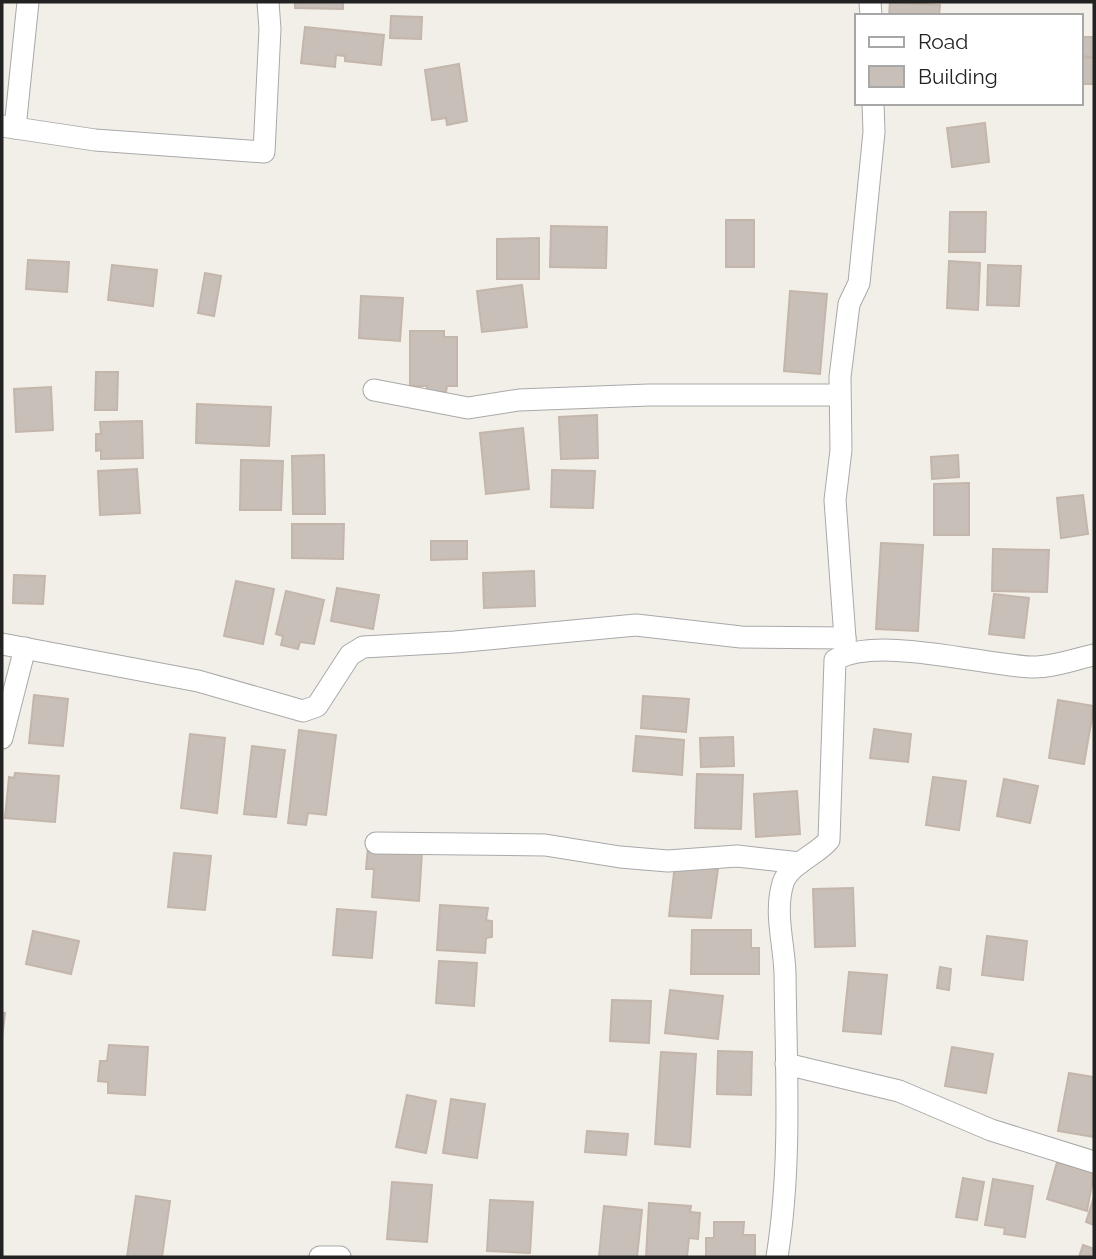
<svg xmlns="http://www.w3.org/2000/svg" width="1096" height="1259" font-family="Raleway,sans-serif">
  <style>
    .building { fill: #c7bfb8; stroke: #c4b6ab; stroke-width: 2 }
    .lines { fill: none; stroke-linecap: round; stroke-linejoin: round }
    .street-casing { stroke: #a9a9a9; stroke-width: 23 }
    .street { stroke: #fff; stroke-width: 21 }
  </style>
  <rect width="100%" height="100%" fill="#f2efe9"/>
  <!-- building -->
  <g class="building">
    <path d="M295 2H343V9L295 8Z"/>
    <path d="M890 2 940 5 939 16H889Z"/>
    <path d="M391 16 422 17 421 39 390 38Z"/>
    <path d="M305 27 384 35 381 65 345 61V56L336 55 335 67 301 63Z"/>
    <path d="M1080 37H1094V57L1080 56Z"/>
    <rect x="1080" y="58" width="14" height="26"/>
    <path d="M459 64 467 121 447 125 446 118 432 120 425 70Z"/>
    <path d="M985 123 989 162 952 167 947 128Z"/>
    <path d="M950 212H986L985 252H949Z"/>
    <rect x="726" y="220" width="28" height="47"/>
    <path d="M551 226 607 227 606 268 550 267Z"/>
    <path d="M539 238V279H497V239Z"/>
    <path d="M28 260 69 262 67 292 26 289Z"/>
    <path d="M949 261 980 263 978 310 947 308Z"/>
    <path d="M112 265 157 270 153 306 108 300Z"/>
    <path d="M988 265 1021 266 1019 306 987 305Z"/>
    <path d="M205 273 221 276 214 316 198 313Z"/>
    <path d="M522 285 527 327 482 332 477 291Z"/>
    <path d="M790 291 827 294 820 374 784 371Z"/>
    <path d="M361 296 403 298 400 341 359 338Z"/>
    <path d="M410 331H444V337H457V386H447L446 392 427 391V386H410Z"/>
    <path d="M96 372H118L117 410H95Z"/>
    <path d="M51 387 53 430 16 432 14 389Z"/>
    <path d="M197 404 271 407 269 446 196 443Z"/>
    <path d="M597 415 598 458 561 459 559 417Z"/>
    <path d="M142 421 143 458 101 459V450L96 451V434H101L100 422Z"/>
    <path d="M523 428 529 489 486 494 480 433Z"/>
    <path d="M324 455 325 514H293L292 456Z"/>
    <path d="M958 455 959 477 932 479 931 457Z"/>
    <path d="M241 460 283 461 281 510H240Z"/>
    <path d="M137 469 140 513 100 515 98 471Z"/>
    <path d="M552 470 595 471 593 508 551 507Z"/>
    <path d="M969 483V535H934V484Z"/>
    <path d="M1083 495 1088 534 1061 538 1057 498Z"/>
    <path d="M292 524H344L343 559 292 558Z"/>
    <path d="M431 541H467V559L431 560Z"/>
    <path d="M881 543 923 545 918 631 876 629Z"/>
    <path d="M993 549 1049 550 1047 592 992 591Z"/>
    <path d="M534 571 535 606 484 608 483 573Z"/>
    <path d="M14 575 45 576 43 604 13 603Z"/>
    <path d="M236 581 274 589 263 644 224 636Z"/>
    <path d="M337 588 379 595 373 629 331 621Z"/>
    <path d="M286 591 324 600 314 644 300 642 298 649 281 645 283 636 276 634Z"/>
    <path d="M994 594 1029 598 1024 638 989 634Z"/>
    <path d="M34 695 68 699 63 746 29 743Z"/>
    <path d="M643 696 689 699 686 732 641 728Z"/>
    <path d="M1058 700 1094 706 1084 764 1049 758Z"/>
    <path d="M874 729 911 734 908 762 870 758Z"/>
    <path d="M299 730 336 735 326 815 308 813 306 825 288 823Z"/>
    <path d="M190 734 225 738 217 813 181 808Z"/>
    <path d="M636 736 684 740 682 775 633 771Z"/>
    <path d="M733 737 734 766 701 767 700 738Z"/>
    <path d="M252 746 285 750 276 817 244 814Z"/>
    <path d="M15 773 59 776 55 822 5 818 9 777 14 778Z"/>
    <path d="M697 774 743 775 741 829 695 828Z"/>
    <path d="M933 777 966 781 959 830 926 825Z"/>
    <path d="M1004 779 1038 786 1030 823 997 816Z"/>
    <path d="M797 791 800 834 756 837 754 794Z"/>
    <path d="M368 847 422 852 419 901 372 897 374 869H366Z"/>
    <path d="M174 853 211 856 205 910 168 907Z"/>
    <path d="M675 864 718 869 711 918 669 916Z"/>
    <path d="M853 888 855 946 815 947 813 889Z"/>
    <path d="M440 905 488 908 486 920 492 921V937L486 938 485 953 437 950Z"/>
    <path d="M337 909 376 912 372 958 333 955Z"/>
    <path d="M692 930H751V948H759V974H691Z"/>
    <path d="M33 931 79 941 71 974 26 964Z"/>
    <path d="M987 936 1027 941 1023 980 982 975Z"/>
    <path d="M439 961 477 963 474 1006 436 1003Z"/>
    <path d="M940 967 951 969 949 990 937 988Z"/>
    <path d="M849 972 887 975 881 1034 843 1031Z"/>
    <path d="M670 990 723 996 718 1039 665 1033Z"/>
    <path d="M612 1000 651 1001 649 1043 610 1041Z"/>
    <path d="M2 1013H5L2 1038Z"/>
    <path d="M109 1045 148 1047 145 1095 108 1093V1082L98 1081 100 1061H107Z"/>
    <path d="M952 1047 993 1054 986 1093 945 1086Z"/>
    <path d="M718 1051 752 1052 751 1095 717 1094Z"/>
    <path d="M661 1052 696 1054 690 1147 655 1144Z"/>
    <path d="M1069 1073 1094 1077V1137L1058 1131Z"/>
    <path d="M407 1095 436 1101 426 1153 396 1147Z"/>
    <path d="M451 1099 485 1104 477 1158 443 1153Z"/>
    <path d="M587 1131 628 1134 626 1155 585 1152Z"/>
    <path d="M1057 1162 1094 1173 1087 1211 1047 1199Z"/>
    <path d="M963 1178 984 1182 977 1220 956 1217Z"/>
    <path d="M993 1179 1033 1186 1025 1237 1004 1234 1005 1228 985 1225Z"/>
    <path d="M392 1182 432 1185 427 1242 387 1239Z"/>
    <path d="M136 1196 170 1201 162 1257H127Z"/>
    <path d="M1094 1197V1225L1086 1222Z"/>
    <path d="M490 1200 533 1202 530 1253 487 1251Z"/>
    <path d="M649 1203 691 1206 690 1212 700 1213 698 1239 689 1238 687 1257H646Z"/>
    <path d="M604 1206 642 1210 637 1257H599Z"/>
    <path d="M714 1222H744L743 1235H755V1257H706V1238H714Z"/>
    <path d="M1083 1245 1094 1249V1257H1079Z"/>
  </g>
  <g class="lines">
    <defs>
      <g id="street">
        <path d="M870 2 871 16"/>
        <path d="M2 126 95 140 264 152 270 29 268 2"/>
        <path d="M15 128 28 2"/>
        <path d="M374 390 468 408 519 400 649 395H839"/>
        <path d="M2 644 198 681 303 711 317 706 350 655 363 647 455 642 636 625 741 637 845 638"/>
        <path d="M846 652 835 500 841 450 840 377 849 304 859 283 874 132 873 103"/>
        <path d="M2 738 25 648"/>
        <path d="M376 843 545 845 620 857 668 861 737 856 800 863"/>
        <path d="M786 1064 899 1091 991 1130 1094 1162"/>
        <path d="M320 1257H340"/>
        <path d="M777 1257C792 1164 786 1067 785 973 784 943 774 913 783 883 789 864 817 855 829 840L835 660C876 635 982 665 1031 667 1051 668 1075 659 1094 655"/>
      </g>
    </defs>
    <!-- street casing -->
    <use href="#street" class="street-casing"/>
    <!-- street -->
    <use href="#street" class="street"/>
  </g>
  <!-- border -->
  <rect width="1096" height="1259" fill="none" stroke="#222222" stroke-width="7"/>
  <!-- legend -->
  <rect x="855" y="14" width="228" height="91" fill="#ffffff" stroke="#a7a7a7" stroke-width="2"/>
  <rect x="869" y="37" width="35" height="10" fill="#ffffff" stroke="#a7a7a7" stroke-width="2"/>
  <text x="918" y="49" font-size="21" fill="#222222">Road</text>
  <rect x="869" y="66" width="35" height="21" fill="#c7bfb8" stroke="#a7a7a7" stroke-width="2"/>
  <text x="918" y="84" font-size="21" fill="#222222">Building</text>
</svg>
